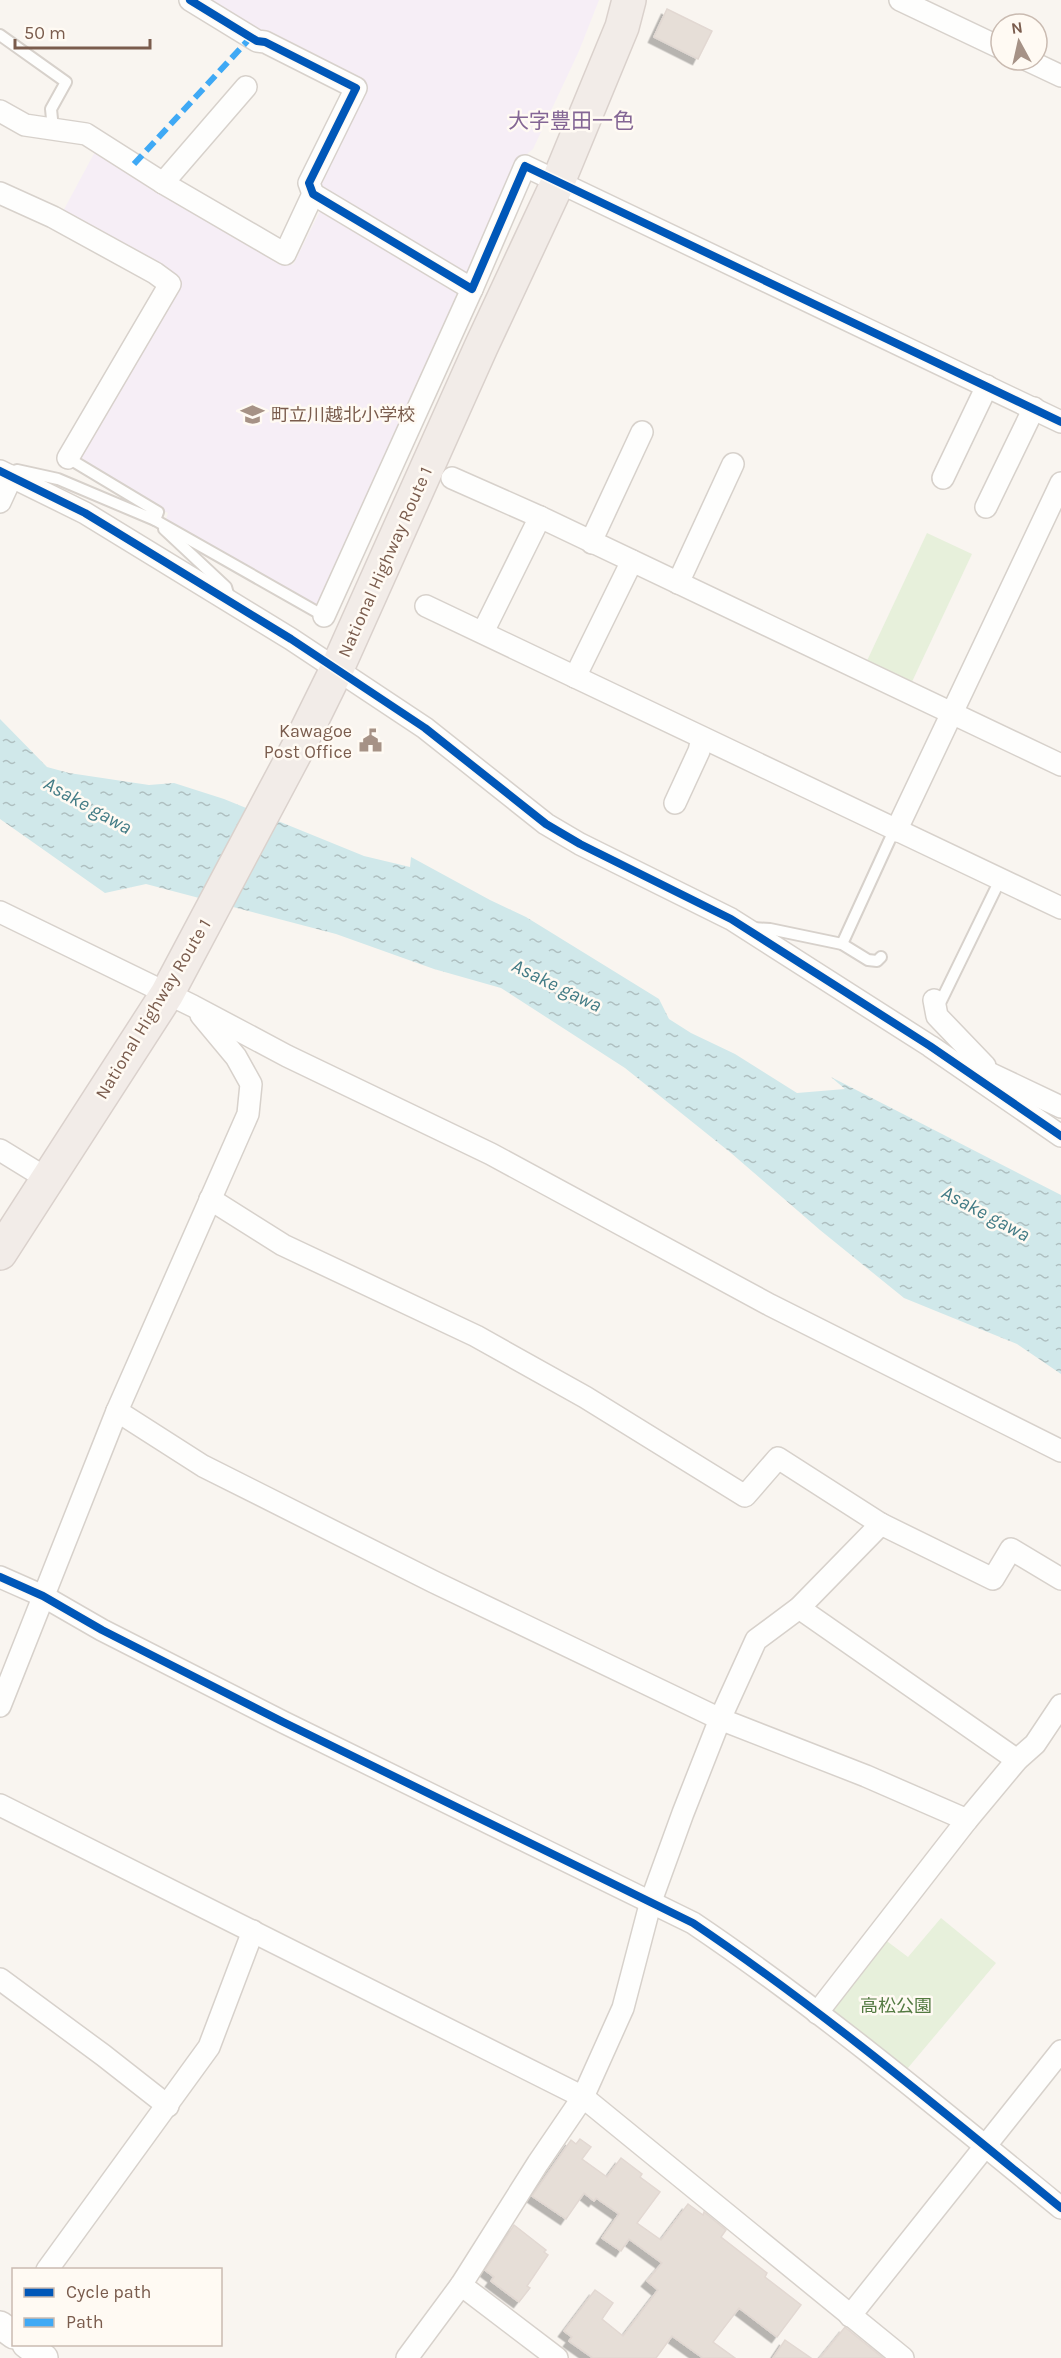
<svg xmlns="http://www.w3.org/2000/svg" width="1061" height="2358" font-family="Karla,'Noto Sans JP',sans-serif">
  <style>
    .education { fill: #f6eef6 }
    .park { fill: #e7f0db }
    .water { fill: url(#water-ripples) }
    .building { fill: #e6ded7; stroke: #e2d8d2; stroke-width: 1.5; filter: url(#shadow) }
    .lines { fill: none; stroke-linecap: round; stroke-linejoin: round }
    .service-casing { stroke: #d7d1cb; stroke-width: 14 }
    .minor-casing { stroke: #d7d1cb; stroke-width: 24 }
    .tertiary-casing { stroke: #d7d1cb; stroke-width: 30 }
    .trunk-casing { stroke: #dad1cc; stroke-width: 36 }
    .service { stroke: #fefefd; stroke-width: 10 }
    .minor { stroke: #fefefd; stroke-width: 21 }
    .tertiary { stroke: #fefefd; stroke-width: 27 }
    .trunk { stroke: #f2ece8; stroke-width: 33 }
    .quiet { stroke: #3fa9f5; stroke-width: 6; stroke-dasharray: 12 6; stroke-linecap: butt }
    .cycleway-casing { stroke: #fffaf3; stroke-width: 11 }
    .cycleway { stroke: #0057b8; stroke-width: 8 }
    .labels { text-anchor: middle; stroke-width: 5; stroke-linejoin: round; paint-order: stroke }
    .poi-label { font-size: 18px; fill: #7a5c4d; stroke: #fffaf3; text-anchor: start }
    .street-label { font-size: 18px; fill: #7a5c4d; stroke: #fffaf3 }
    .park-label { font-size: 18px; fill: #537a41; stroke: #fffaf3 }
    .water-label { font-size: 20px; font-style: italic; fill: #437c86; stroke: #fffaf3 }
    .quarter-label { font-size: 21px; fill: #846695; stroke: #fffaf3 }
  </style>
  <defs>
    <pattern id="water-ripples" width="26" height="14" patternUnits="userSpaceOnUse" patternTransform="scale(1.5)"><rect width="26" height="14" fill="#d0e8ea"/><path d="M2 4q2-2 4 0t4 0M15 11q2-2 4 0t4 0" fill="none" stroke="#aebfc0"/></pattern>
    <filter id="shadow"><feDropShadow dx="-5.5" dy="5.5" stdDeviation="0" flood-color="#0004"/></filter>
  </defs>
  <rect width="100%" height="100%" fill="#f9f5f0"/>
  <!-- education -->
  <g class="education">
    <path d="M204 0H599L579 51 533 149 521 159 471 272H466L320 185 365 87 268 38Z"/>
    <path d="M97 148 293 265 322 207 463 289 321 610 166 520 168 513 73 460 177 282 61 215Z"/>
  </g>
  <!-- park -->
  <g class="park">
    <path d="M927 533 972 554 910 686 865 665Z"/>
    <path d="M941 1918 996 1963 902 2075 825 2011 884 1939 908 1957Z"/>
  </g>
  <!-- water -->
  <path class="water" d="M0 719 47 767 69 773 149 785 174 783 224 799 364 856 410 867 411 857 490 900 526 917 659 999 669 1019 691 1033 735 1054 797 1093 845 1089 831 1077 1061 1195V1374L1017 1344 904 1298 820 1230 731 1153 625 1068 501 988 434 969 336 934 146 884 105 893 0 819Z"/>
  <!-- building -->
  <g class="building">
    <path d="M667 9 712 31 698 59 654 37Z"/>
    <path d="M580 2139 591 2147 582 2159 607 2177 621 2158 642 2174 640 2177 660 2192 637 2223 661 2240 688 2204 703 2215 704 2212 726 2230 721 2237 767 2273 765 2277 801 2305 777 2337 739 2308 713 2342 735 2358H703L672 2336 656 2358H593L569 2341 572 2337 564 2331 595 2290 613 2303 602 2319 623 2336 658 2290 647 2281 662 2263 629 2239 621 2251 602 2238 619 2214 596 2198 594 2201 584 2193 566 2219 532 2196 571 2140 576 2144Z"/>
    <path d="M514 2225 546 2250 544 2252 548 2255 527 2286 530 2288 519 2302 491 2281 494 2277 485 2270Z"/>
    <path d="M845 2327 846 2328 883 2358H820Z"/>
    <path d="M785 2340 811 2358H773Z"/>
  </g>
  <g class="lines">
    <defs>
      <g id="service">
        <path d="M0 35 66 82 51 109 53 129"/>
        <path d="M14 474 17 470 58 479 155 520 158 512 68 458"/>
        <path d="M155 520 324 616"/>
        <path d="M164 529 226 587 229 597"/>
        <path d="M753 928 770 929 842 944 868 960 877 961 881 957"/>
        <path d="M842 944 891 837 896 831"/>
        <path d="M941 1001 1000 880"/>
      </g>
      <g id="minor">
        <path d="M190 0 257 41 265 42 356 88 309 183 313 194 472 289 525 166 1061 422"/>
        <path d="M900 0 1001 48"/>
        <path d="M1027 60 1061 76"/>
        <path d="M0 111 25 125 86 134 163 183 285 254 313 194"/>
        <path d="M163 183 246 87"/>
        <path d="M0 193 53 217 155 273 170 284 68 458"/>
        <path d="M0 471 85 513 291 639 425 728 546 824 580 844 731 919 930 1046 1061 1136"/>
        <path d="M452 478 540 517 1061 765"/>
        <path d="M943 478 987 386"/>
        <path d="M0 502 12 476"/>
        <path d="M986 507 1034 408"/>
        <path d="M592 543 595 533 642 432"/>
        <path d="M678 583 733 464"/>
        <path d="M426 606 1061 908"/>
        <path d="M324 616 472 289"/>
        <path d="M483 632 540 517"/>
        <path d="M575 677 632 561"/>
        <path d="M675 803 699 751 702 738"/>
        <path d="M896 831 1061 483"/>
        <path d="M0 912 193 1006 287 1056 491 1154 770 1305 1061 1451"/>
        <path d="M934 1000 937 1016 985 1066V1071"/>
        <path d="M980 1074 985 1071 1061 1107"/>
        <path d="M0 1150 49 1180"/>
        <path d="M210 1199 283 1245 476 1336 585 1397 745 1496 778 1458 881 1524 993 1579 1011 1549 1061 1579"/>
        <path d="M117 1411 203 1466 434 1582 720 1719 866 1776 967 1820"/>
        <path d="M0 1577 43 1596 102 1630 283 1722 693 1923C822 2010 941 2110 1061 2208"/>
        <path d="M799 1608 1017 1760"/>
        <path d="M0 1706 117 1411 248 1114 251 1084 236 1057 201 1015"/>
        <path d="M0 1805 583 2097 903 2358"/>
        <path d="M0 1979 103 2055 168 2106"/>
        <path d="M817 2013 967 1820 1017 1760 1035 1744 1061 1705"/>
        <path d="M47 2270 209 2047 253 1931"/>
        <path d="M461 2285 557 2358"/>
        <path d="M850 2316 1061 2051"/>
        <path d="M407 2358 461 2285 538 2163 583 2097 623 2008 651 1901 683 1813 720 1719 756 1640 799 1608 881 1524"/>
      </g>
      <g id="tertiary">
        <path d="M0 2325 14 2335"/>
        <path d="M26 2344 44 2358"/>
      </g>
      <path id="trunk" d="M0 1253 167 994 303 738 336 671 481 347 558 182 622 27 629 0"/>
    </defs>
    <!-- service casing -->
    <use href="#service" class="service-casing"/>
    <!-- minor casing -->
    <use href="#minor" class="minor-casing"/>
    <!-- tertiary casing -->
    <use href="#tertiary" class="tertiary-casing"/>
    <!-- trunk casing -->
    <use href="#trunk" class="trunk-casing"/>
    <!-- service -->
    <use href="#service" class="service"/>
    <!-- minor -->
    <use href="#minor" class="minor"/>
    <!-- tertiary -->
    <use href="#tertiary" class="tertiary"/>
    <!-- trunk -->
    <use href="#trunk" class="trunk"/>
    <!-- quiet -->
    <path class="quiet" d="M134 164 251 37"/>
    <defs>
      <g id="cycleway">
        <path d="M190 0 257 41 265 42 356 88 309 183 313 194 472 289 525 166 1061 422"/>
        <path d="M0 471 85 513 291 639 425 728 546 824 580 844 731 919 930 1046 1061 1136"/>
        <path d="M0 1577 43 1596 102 1630 283 1722 693 1923C822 2010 941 2110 1061 2208"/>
      </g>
    </defs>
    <!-- cycleway casing -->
    <use href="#cycleway" class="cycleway-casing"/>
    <!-- cycleway -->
    <use href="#cycleway" class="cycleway"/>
  </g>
  <!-- icons -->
  <defs>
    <symbol id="school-bare" viewBox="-9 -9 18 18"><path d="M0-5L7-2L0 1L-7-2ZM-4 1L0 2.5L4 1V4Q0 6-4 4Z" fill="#a69286" stroke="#fffaf3" stroke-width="2.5" paint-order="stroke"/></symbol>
    <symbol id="civic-bare" viewBox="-9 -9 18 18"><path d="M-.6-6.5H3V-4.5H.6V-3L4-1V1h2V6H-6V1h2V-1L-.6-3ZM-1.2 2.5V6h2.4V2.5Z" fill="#a69286" stroke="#fffaf3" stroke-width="2.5" paint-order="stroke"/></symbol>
  </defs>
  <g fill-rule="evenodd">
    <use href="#school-bare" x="236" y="398" width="33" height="33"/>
    <use href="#civic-bare" x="354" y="724" width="33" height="33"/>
  </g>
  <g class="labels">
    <!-- poi labels -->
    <g class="poi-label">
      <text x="271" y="421">町立川越北小学校</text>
      <text x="352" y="737" text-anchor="end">Kawagoe<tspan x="352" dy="21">Post Office</tspan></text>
    </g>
    <!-- street labels -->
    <g class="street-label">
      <text transform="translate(385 562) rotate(-66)" y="6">National Highway Route 1</text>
      <text transform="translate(153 1009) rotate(-59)" y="6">National Highway Route 1</text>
    </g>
    <!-- park labels -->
    <g class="park-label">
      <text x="896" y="2012">高松公園</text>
    </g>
    <!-- water labels -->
    <g class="water-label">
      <text transform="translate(88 805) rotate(29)" y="7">Asake gawa</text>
      <text transform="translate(557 985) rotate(26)" y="7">Asake gawa</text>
      <text transform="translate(986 1213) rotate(28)" y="7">Asake gawa</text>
    </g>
    <!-- quarter labels -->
    <g class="quarter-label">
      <text x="571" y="128">大字豊田一色</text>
    </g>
  </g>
  <!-- legend -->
  <rect x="12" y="2268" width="210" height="78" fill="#fffaf3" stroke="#cabbb1" stroke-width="1.5"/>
  <rect x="24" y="2288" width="30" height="9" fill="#0057b8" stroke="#cabbb1" stroke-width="1.5"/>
  <text x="66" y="2298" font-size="18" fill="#7a5c4d">Cycle path</text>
  <rect x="24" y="2318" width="30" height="9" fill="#3fa9f5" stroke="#cabbb1" stroke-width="1.5"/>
  <text x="66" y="2328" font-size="18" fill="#7a5c4d">Path</text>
  <!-- north arrow -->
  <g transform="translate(1019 42) rotate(352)"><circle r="28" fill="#fffaf3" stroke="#cabbb1" stroke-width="1.5"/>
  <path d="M0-4.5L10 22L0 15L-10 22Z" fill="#a69286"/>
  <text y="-9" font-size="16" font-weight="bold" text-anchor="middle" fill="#7a5c4d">N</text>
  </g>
  <!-- scale -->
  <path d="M15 39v9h135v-9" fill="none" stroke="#7a5c4d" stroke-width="3"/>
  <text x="24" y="39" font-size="18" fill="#7a5c4d" stroke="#fffaf3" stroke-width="4.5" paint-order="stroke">50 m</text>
</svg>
